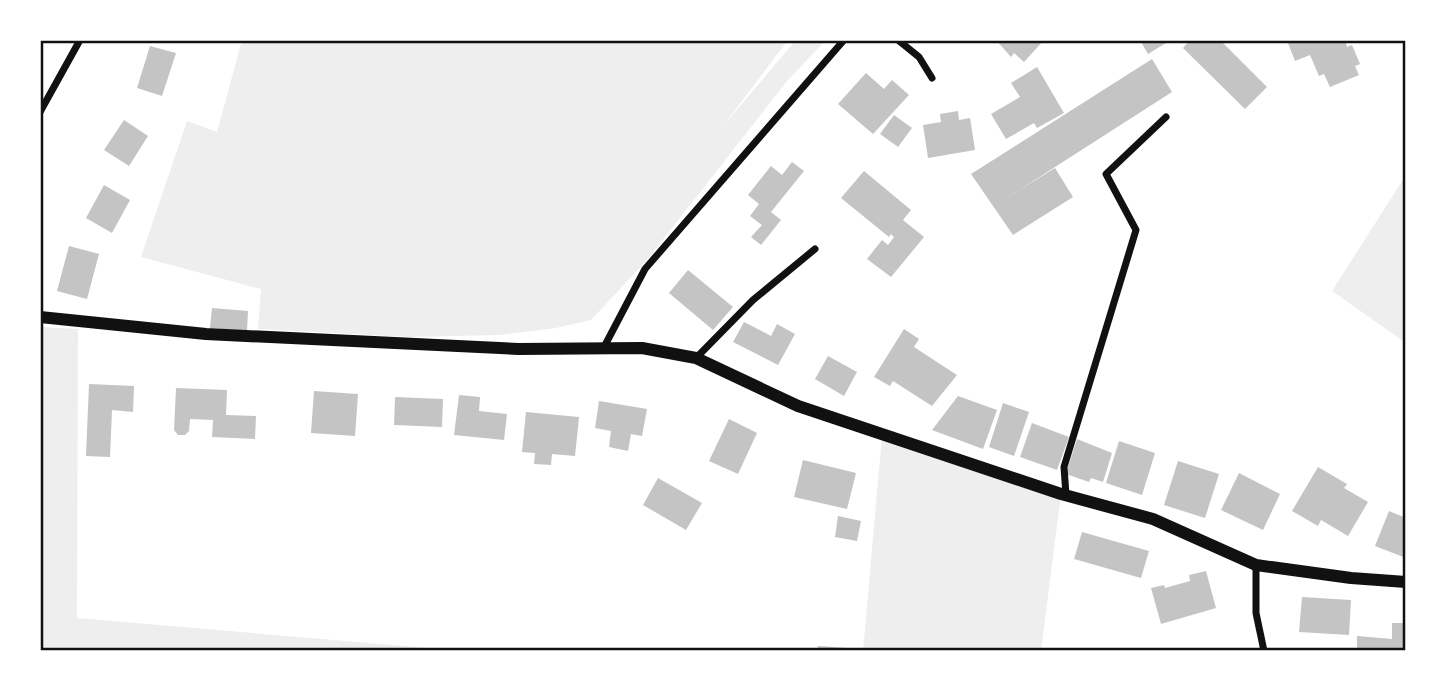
<svg xmlns="http://www.w3.org/2000/svg" width="1446" height="691" font-family="'Times New Roman',serif">
  <style>
    .green { fill: #eee }
    .building { fill: #c4c4c4 }
    .lines { fill: none; stroke-linecap: round; stroke-linejoin: round }
    .minor { stroke: #111; stroke-width: 7 }
    .tertiary { stroke: #111; stroke-width: 12 }
    .neatline { fill: none; stroke: #111; stroke-width: 2.5 }
  </style>
  <rect width="100%" height="100%" fill="#fff"/>
  <!-- green -->
  <g class="green">
    <path d="M242 40H788L723 126 796 40H826L787 81 647 260 591 320 556 328 499 335 409 337 258 329 261 289 141 257 187 121 217 132Z"/>
    <path d="M1406 175V343L1332 291Z"/>
    <path d="M40 327 78 329 77 618 463 651H40Z"/>
    <path d="M882 436 1061 494 1041 651H863Z"/>
  </g>
  <!-- building -->
  <g class="building">
    <path d="M996 40H1044L1024 62 1014 53 1011 57Z"/>
    <path d="M1140 40H1171L1148 54Z"/>
    <path d="M1190 40H1220L1267 87 1245 109 1183 48Z"/>
    <path d="M1294 40H1345L1347 47 1352 45 1360 64 1355 66 1359 75 1330 87 1324 74 1319 76 1310 55 1295 61 1288 43Z"/>
    <path d="M150 46 176 53 162 96 137 88Z"/>
    <path d="M1152 59 1172 92 1008 197 1055 168 1073 197 1013 235 971 174Z"/>
    <path d="M1037 67 1064 113 1037 128 1034 123 1006 139 991 114 1020 97 1011 83Z"/>
    <path d="M866 73 884 89 892 80 909 95 873 134 838 104Z"/>
    <path d="M958 111 959 120 970 118 975 150 928 158 923 125 941 122 940 114Z"/>
    <path d="M894 115 912 128 898 147 880 134Z"/>
    <path d="M124 120 148 136 129 166 104 150Z"/>
    <path d="M792 162 804 171 771 212 781 220 761 245 751 237 762 225 750 216 759 204 748 195 771 166 782 175Z"/>
    <path d="M864 171 911 210 903 220 924 237 891 277 867 259 882 240 888 245 894 237 891 234 889 237 841 198Z"/>
    <path d="M104 185 130 200 112 233 86 218Z"/>
    <path d="M69 246 99 254 87 299 57 291Z"/>
    <path d="M688 270 733 307 713 330 669 293Z"/>
    <path d="M212 308 248 311 247 331 210 328Z"/>
    <path d="M744 322 771 336 777 324 795 334 778 365 733 342Z"/>
    <path d="M904 329 919 339 914 347 957 375 932 406 893 381 890 386 874 377Z"/>
    <path d="M828 356 857 372 844 396 815 379Z"/>
    <path d="M89 384 134 386 133 412 112 410 110 457 86 456Z"/>
    <path d="M176 388 227 390 226 415 256 416 255 439 212 437 213 420 190 419 189 431 185 435H178L174 430Z"/>
    <path d="M314 391 358 394 355 436 311 433Z"/>
    <path d="M459 395 480 397 479 411 507 414 504 440 454 435Z"/>
    <path d="M958 396 997 410 983 449 932 430Z"/>
    <path d="M395 397 443 399 442 427 394 425Z"/>
    <path d="M599 401 647 409 642 436 631 434 628 451 609 447 611 431 595 428Z"/>
    <path d="M1003 403 1029 412 1014 456 989 447Z"/>
    <path d="M526 412 579 417 575 456 552 454 551 465 534 464 535 453 522 452Z"/>
    <path d="M729 419 757 433 738 474 709 461Z"/>
    <path d="M1032 423 1069 437 1057 470 1020 457Z"/>
    <path d="M1077 439 1112 453 1103 482 1091 478 1089 482 1066 474Z"/>
    <path d="M1119 441 1155 453 1142 495 1106 483Z"/>
    <path d="M803 460 856 473 847 509 794 497Z"/>
    <path d="M1178 461 1219 474 1205 518 1164 505Z"/>
    <path d="M1318 467 1347 484 1344 488 1368 502 1348 536 1321 520 1318 526 1292 511Z"/>
    <path d="M1239 473 1280 494 1263 530 1221 510Z"/>
    <path d="M658 478 702 503 686 530 643 505Z"/>
    <path d="M1389 511 1406 518V558L1375 546Z"/>
    <path d="M838 516 861 521 857 541 835 537Z"/>
    <path d="M1082 532 1149 551 1141 578 1074 559Z"/>
    <path d="M1206 571 1216 608 1161 624 1151 588 1164 585 1165 588 1190 581 1189 575Z"/>
    <path d="M1302 597 1351 600 1349 635 1299 632Z"/>
    <path d="M1392 623H1406V651H1357V636L1392 639Z"/>
    <path d="M818 646 848 648V651H817Z"/>
  </g>
  <g class="lines">
    <!-- minor -->
    <g class="minor">
      <path d="M898 40 919 57 932 78"/>
      <path d="M40 112 80 40"/>
      <path d="M603 349 645 269 844 40"/>
      <path d="M696 358 753 300 815 249"/>
      <path d="M1066 495 1064 467 1136 230 1106 174 1166 117"/>
      <path d="M1256 565V613L1264 651"/>
    </g>
    <!-- tertiary -->
    <path class="tertiary" d="M40 317 206 334 518 349 642 348 696 358 798 406 1061 494 1153 519 1256 565 1351 578 1406 582"/>
  </g>
  <!-- border -->
  <rect width="1446" height="691" fill="none" stroke="#ffffff" stroke-width="84"/>
  <rect x="42" y="42" width="1362" height="607" class="neatline"/>
</svg>
